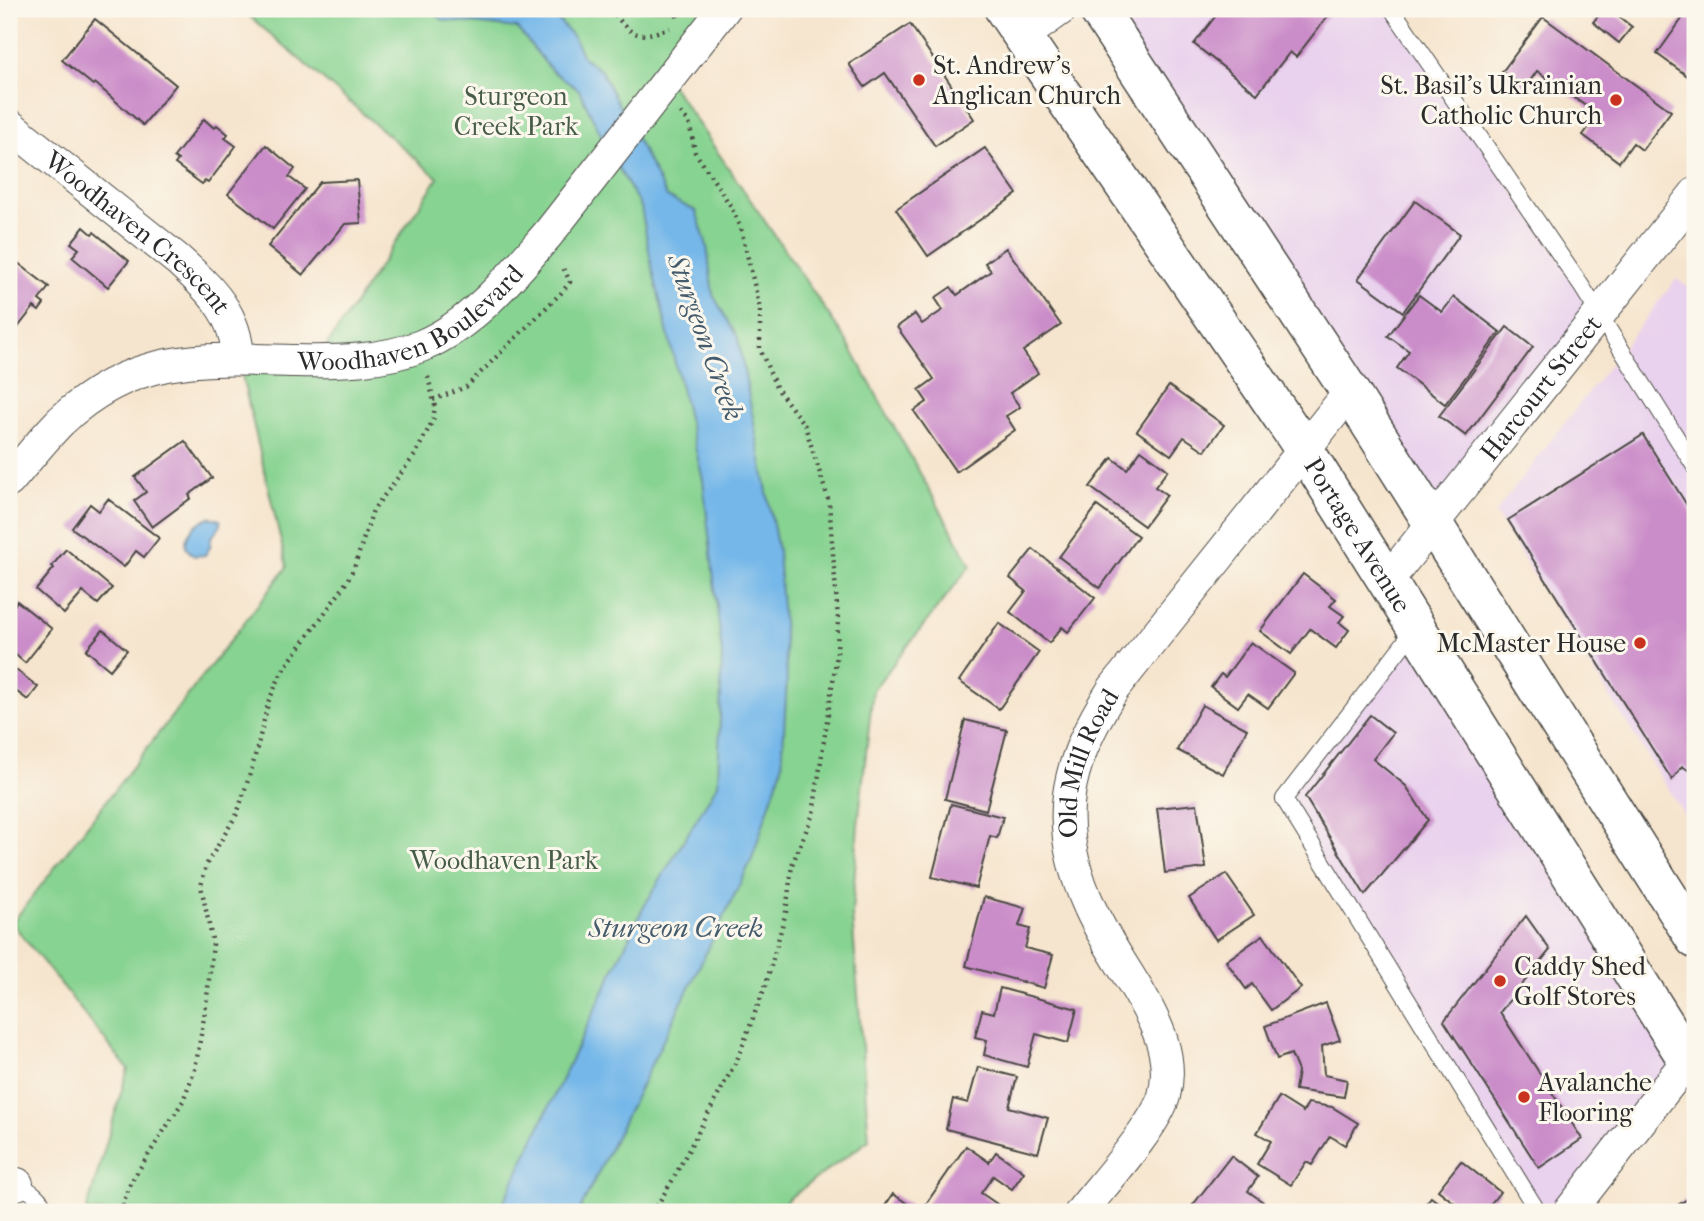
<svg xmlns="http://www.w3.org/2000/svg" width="1704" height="1221" font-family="'IM FELL French Canon',serif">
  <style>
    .built { fill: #e9d2ed }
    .green { fill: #87d391; stroke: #597f5e; stroke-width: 2 }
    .water { fill: #74b7e9; stroke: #50718a; stroke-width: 2 }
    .building { fill: #cb8dc9 }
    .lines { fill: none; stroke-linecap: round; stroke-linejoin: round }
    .lane-casing { stroke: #494743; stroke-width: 18 }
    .street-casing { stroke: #494743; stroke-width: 34 }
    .highway-casing { stroke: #494743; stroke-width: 41 }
    .path { stroke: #494743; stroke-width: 4.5; stroke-dasharray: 2 5; stroke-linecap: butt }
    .lane { stroke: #fff; stroke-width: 16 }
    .street { stroke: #fff; stroke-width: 32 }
    .highway { stroke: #fff; stroke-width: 38 }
    .poi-dot { fill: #c8321e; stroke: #fbf7ec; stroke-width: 2.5 }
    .labels { text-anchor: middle; stroke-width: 6; stroke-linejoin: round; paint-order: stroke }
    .poi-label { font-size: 26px; fill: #2b2b2b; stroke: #fbf7ec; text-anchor: start }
    .park-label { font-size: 26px; fill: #475d4a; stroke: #fbf7ec }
    .street-label { font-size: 26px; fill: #2b2b2b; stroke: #fbf7ec }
    .water-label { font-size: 28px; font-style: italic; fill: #455c6e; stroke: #fbf7ec }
  </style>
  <rect width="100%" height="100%" fill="#fbf7ec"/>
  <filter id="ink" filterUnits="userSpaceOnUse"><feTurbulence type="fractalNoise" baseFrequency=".0143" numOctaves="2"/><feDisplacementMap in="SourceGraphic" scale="14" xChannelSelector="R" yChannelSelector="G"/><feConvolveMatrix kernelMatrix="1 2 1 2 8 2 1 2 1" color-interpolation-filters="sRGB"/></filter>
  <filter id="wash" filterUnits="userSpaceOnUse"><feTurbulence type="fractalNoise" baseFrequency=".00686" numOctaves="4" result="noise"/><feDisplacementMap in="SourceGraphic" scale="28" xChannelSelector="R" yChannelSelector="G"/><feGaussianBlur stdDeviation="1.57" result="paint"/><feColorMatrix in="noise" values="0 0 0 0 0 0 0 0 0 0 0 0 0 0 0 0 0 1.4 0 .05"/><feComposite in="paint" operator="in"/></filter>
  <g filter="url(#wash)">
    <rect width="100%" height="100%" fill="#f6e5ce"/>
    <!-- built -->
    <g class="built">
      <path d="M1098 9H1392L1598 316 1433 523Z"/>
      <path d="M1677 278 1695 293V832L1495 513Z"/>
      <path d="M1416 627 1688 1060 1569 1212H1538L1284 799Z"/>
    </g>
    <!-- green -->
    <path class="green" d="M241 9H724L669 81 846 340 971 565 873 690 858 825 852 915 869 1140 788 1199 780 1212H86L128 1069 12 923 287 567 238 359 314 361 332 338 438 178Z"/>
    <!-- water -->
    <g class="water">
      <path d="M427 9H552L553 14 574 38 583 57 601 71 667 197 696 211 707 246 713 295 738 338 778 551 787 678 782 767 751 861 579 1212H499L643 908 718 784 722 654 703 480 652 267 641 207 611 155 579 90 552 71 517 28 443 20Z"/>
      <path d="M210 517 220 520 221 525 211 538 210 547 205 555 194 556 186 548C184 533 197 522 210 517Z"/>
    </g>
    <g id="blocks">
      <!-- building -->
      <g class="building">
        <path d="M1221 9H1333L1296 57 1290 52 1257 94 1194 44Z"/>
        <path d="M1604 9H1609L1632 27 1619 43 1593 22Z"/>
        <path d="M1687 12 1695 17V69L1689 77 1657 54Z"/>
        <path d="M1543 17 1671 111 1642 150 1633 143 1619 162 1583 135 1598 115 1537 71 1525 88 1502 72Z"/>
        <path d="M95 19 176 85 143 125 95 83 93 85 62 60Z"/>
        <path d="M910 24 974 119 935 146 885 73 865 87 849 64Z"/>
        <path d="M204 119 214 128 217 125 228 134 225 138 236 146 208 183 205 181 202 184 175 164 178 160 174 157Z"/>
        <path d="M266 145 295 169 289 177 305 189 273 229 228 194Z"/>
        <path d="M985 148 1017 194 928 256 896 209Z"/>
        <path d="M357 180 361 223 345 224 303 275 268 246 320 182Z"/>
        <path d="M1415 201 1460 234 1403 312 1358 279Z"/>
        <path d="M84 227 92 234 94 232 129 261 108 287 72 257 79 249 71 243Z"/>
        <path d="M1006 248 1061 325 1023 351 1038 373 1010 393 1020 407 1006 416 1015 430 956 472 914 411 927 402 919 390 934 379 897 327 915 314 922 324 943 310 935 298 951 287 957 295 991 271 985 263Z"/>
        <path d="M18 263 49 287 39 300 44 304 39 311 34 307 15 331 9 326V275Z"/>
        <path d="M1419 295 1442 312 1454 297 1500 332 1445 404 1397 368 1409 351 1388 336Z"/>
        <path d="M1507 327 1533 347 1466 436 1439 416Z"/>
        <path d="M1169 386 1224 425 1205 451 1184 437 1171 455 1137 431Z"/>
        <path d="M1643 435 1695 518V767L1691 772 1682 766 1672 780 1508 520Z"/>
        <path d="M185 441 212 478 189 495 191 498 152 527 134 501 146 492 135 477Z"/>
        <path d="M1141 450 1168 470 1155 487 1167 495 1144 526 1090 487 1112 458 1127 469Z"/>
        <path d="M108 499 159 538 144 557 136 551 124 567 72 528 90 504 99 511Z"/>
        <path d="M1097 506 1138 536 1100 588 1059 557Z"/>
        <path d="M66 549 112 588 98 604 83 592 64 614 36 590 54 568 52 566Z"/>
        <path d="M1033 549 1095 598 1068 632 1062 627 1049 643 1010 612 1026 591 1010 578Z"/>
        <path d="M1303 574 1336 599 1330 606 1344 616 1339 622 1349 630 1336 648 1310 629 1291 654 1260 631Z"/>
        <path d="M17 601 52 629 25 663 9 649V612Z"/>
        <path d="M999 623 1039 652 999 709 959 681Z"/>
        <path d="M103 630 127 650 110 670 86 650Z"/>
        <path d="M1251 642 1294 673 1268 708 1248 694 1238 707 1211 687 1221 674 1225 677Z"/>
        <path d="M16 670 38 687 28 700 9 686V679Z"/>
        <path d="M1202 705 1247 729 1223 774 1177 750Z"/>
        <path d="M1370 715 1393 733 1373 759 1406 786 1428 820 1365 895 1305 797Z"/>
        <path d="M965 720 1007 730 986 810 945 799Z"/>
        <path d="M951 804 1003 817 997 838 990 836 976 888 932 877Z"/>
        <path d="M1197 804 1206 868 1165 873 1157 808Z"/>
        <path d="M1226 874 1254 915 1216 940 1189 898Z"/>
        <path d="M984 897 1025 908 1019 926 1030 929 1025 948 1053 955 1044 988 966 966Z"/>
        <path d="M1526 916 1550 950 1500 1012 1582 1139 1539 1168 1444 1021Z"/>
        <path d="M1263 935 1301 988 1271 1010 1252 984 1246 989 1226 961Z"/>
        <path d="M1000 988 1077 1009 1068 1043 1036 1034 1027 1067 984 1055 987 1040 975 1037 982 1010 994 1013Z"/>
        <path d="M1326 1003 1340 1040 1322 1046 1324 1075 1347 1080 1344 1097 1295 1090 1298 1071 1291 1054 1277 1059 1265 1026Z"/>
        <path d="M978 1067 1017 1077 1009 1107 1048 1118 1038 1153 946 1129 953 1099 968 1103Z"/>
        <path d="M1279 1097 1303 1112 1308 1103 1332 1107 1358 1123 1345 1145 1330 1136 1312 1165 1306 1162 1291 1185 1257 1164 1271 1141 1257 1133Z"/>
        <path d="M966 1146 989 1162 996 1152 1024 1172 1012 1189 993 1176 981 1193 997 1204 991 1212H938L926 1204Z"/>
        <path d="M1231 1156 1258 1177 1248 1191 1263 1202 1256 1212H1192L1189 1210Z"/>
        <path d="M1461 1161 1500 1192 1484 1212H1466L1438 1190Z"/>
        <path d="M893 1194 920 1212H881Z"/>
        <path d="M1431 1197 1450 1212H1419Z"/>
        <path d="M1689 1198 1695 1212H1667Z"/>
      </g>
    </g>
  </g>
  <g filter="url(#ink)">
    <use href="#blocks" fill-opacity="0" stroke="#494743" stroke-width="2"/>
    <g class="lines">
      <defs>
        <g id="lane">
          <path d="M1392 9 1582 287 1695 467"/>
          <path d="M1415 629 1284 799 1538 1212"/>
          <path d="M17 1184C31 1191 41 1197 46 1212"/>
        </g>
        <g id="street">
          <path d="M1023 36 1061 9"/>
          <path id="s1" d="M9 125 178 260C210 289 237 314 238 359"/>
          <path id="s2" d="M9 481C26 461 42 440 61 421 133 353 203 358 295 361 337 362 382 361 421 346 473 325 513 274 548 234L724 9"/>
          <path id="s3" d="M1387 581 1695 194"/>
          <path d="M9 1182 17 1184"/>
          <path id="s4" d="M1081 1212C1102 1185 1155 1127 1164 1096 1174 1057 1157 1024 1138 991 1122 964 1103 937 1090 908 1051 823 1065 764 1114 688L1350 392"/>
          <path d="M1569 1212 1695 1051"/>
        </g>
        <g id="highway">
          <path id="s5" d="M1004 9 1304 449 1695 1072"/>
          <path d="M1098 9 1350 392 1695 939"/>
        </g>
      </defs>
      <!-- lane casing -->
      <use href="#lane" class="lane-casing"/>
      <!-- street casing -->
      <use href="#street" class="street-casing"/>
      <!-- highway casing -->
      <use href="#highway" class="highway-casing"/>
      <!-- path -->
      <g class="path">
        <path d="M611 9C632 38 637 39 670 28"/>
        <path d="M674 9 679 20"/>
        <path d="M433 400 466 387 561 293 570 282 562 265"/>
        <path d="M120 1212 131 1182 183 1101 195 1069 206 1006 213 944 201 886 206 865 237 814 252 768 269 700 283 670 343 588 354 568 373 510 415 455 433 420 435 406 427 373"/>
        <path d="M653 1212 672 1181 737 1060 766 984 786 912 792 865 813 814 837 654 838 619 829 502 805 426 776 387 760 349V309L741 229 730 205 695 152 689 122 681 113"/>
      </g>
      <!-- lane -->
      <use href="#lane" class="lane"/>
      <!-- street -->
      <use href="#street" class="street"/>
      <!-- highway -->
      <use href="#highway" class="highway"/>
    </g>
  </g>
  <!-- markers -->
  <g class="poi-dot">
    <circle cx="919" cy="80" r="7"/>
    <circle cx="1616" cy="100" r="7"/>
    <circle cx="1640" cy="643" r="7"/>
    <circle cx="1500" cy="981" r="7"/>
    <circle cx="1524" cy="1097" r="7"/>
  </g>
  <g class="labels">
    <!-- poi labels -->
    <g class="poi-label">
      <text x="933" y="74">St. Andrew's<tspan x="933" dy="30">Anglican Church</tspan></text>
      <text x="1602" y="94" text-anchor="end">St. Basil's Ukrainian<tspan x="1602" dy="30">Catholic Church</tspan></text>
      <text x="1626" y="652" text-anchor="end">McMaster House</text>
      <text x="1514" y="975">Caddy Shed<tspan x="1514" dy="30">Golf Stores</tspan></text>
      <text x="1538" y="1091">Avalanche<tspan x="1538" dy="30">Flooring</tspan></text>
    </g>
    <!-- park labels -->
    <g class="park-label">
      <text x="516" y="105">Sturgeon<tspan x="516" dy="30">Creek Park</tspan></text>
      <text x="504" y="869">Woodhaven Park</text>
    </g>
    <!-- street labels -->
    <g class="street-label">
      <text dy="9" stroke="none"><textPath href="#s1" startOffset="168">Woodhaven Crescent</textPath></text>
      <text dy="9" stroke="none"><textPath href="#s2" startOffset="457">Woodhaven Boulevard</textPath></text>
      <text dy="9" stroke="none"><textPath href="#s3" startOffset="247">Harcourt Street</textPath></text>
      <text dy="9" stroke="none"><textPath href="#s5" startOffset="634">Portage Avenue</textPath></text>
      <text dy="9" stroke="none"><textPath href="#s4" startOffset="502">Old Mill Road</textPath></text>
    </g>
    <!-- water labels -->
    <g class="water-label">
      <text transform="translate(706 337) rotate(70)" y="10">Sturgeon Creek</text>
      <text x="676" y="937">Sturgeon Creek</text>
    </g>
  </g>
  <!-- margin -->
  <rect width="1704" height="1221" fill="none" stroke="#fbf7ec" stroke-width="35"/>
</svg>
